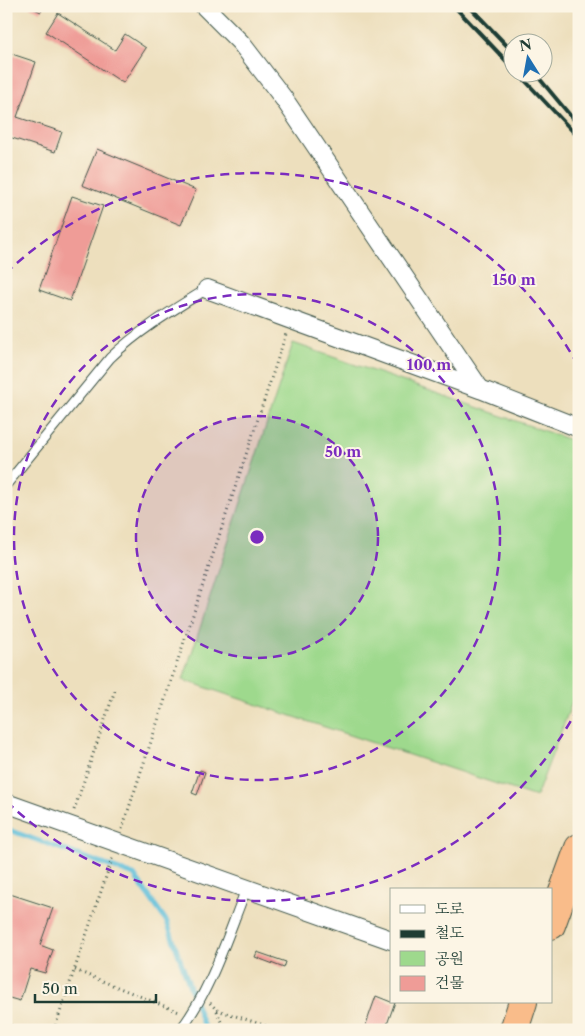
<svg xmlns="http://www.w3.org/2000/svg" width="585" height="1036" font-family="'Libre Caslon Text','Noto Serif KR',serif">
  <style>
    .green { fill: #9ed98d; stroke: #5e8b60 }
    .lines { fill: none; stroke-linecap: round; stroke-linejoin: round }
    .stream { stroke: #5cbeda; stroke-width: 5 }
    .building { fill: #ef9c97 }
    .service-casing { stroke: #3e5549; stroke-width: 11 }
    .minor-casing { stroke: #3e5549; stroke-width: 20 }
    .trunk-casing { stroke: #3e5549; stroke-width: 30 }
    .path { stroke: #3e5549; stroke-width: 3; stroke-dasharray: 1 4; stroke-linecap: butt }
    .service { stroke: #fff; stroke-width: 9 }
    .minor { stroke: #fff; stroke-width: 18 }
    .trunk { stroke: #f9bc8a; stroke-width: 28 }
    .rail { stroke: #1f3d34; stroke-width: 4 }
    .ring { fill: none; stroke: #7b2cbf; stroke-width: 2.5; stroke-dasharray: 9 6 }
    .centre { fill: #7b2cbf; stroke: #fcf5e5; stroke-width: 2.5 }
    .ring-label { font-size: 15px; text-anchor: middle; font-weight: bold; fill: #7b2cbf; stroke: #fcf5e5; stroke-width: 4; stroke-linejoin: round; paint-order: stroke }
  </style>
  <rect width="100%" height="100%" fill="#fcf5e5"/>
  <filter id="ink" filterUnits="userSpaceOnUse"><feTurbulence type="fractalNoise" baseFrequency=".02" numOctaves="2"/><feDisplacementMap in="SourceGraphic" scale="10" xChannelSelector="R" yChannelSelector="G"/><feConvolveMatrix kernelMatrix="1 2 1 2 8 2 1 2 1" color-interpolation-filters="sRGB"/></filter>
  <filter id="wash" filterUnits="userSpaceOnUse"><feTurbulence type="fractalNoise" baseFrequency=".0096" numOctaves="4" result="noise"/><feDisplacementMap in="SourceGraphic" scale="20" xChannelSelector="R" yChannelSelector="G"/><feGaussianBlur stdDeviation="1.12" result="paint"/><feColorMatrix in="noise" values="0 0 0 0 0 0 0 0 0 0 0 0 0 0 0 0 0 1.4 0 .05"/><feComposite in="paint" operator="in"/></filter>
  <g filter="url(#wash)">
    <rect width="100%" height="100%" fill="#eddfbd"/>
    <!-- green -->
    <path class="green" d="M293 343 579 443V684L536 797 183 680Z"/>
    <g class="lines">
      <!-- stream -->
      <path class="stream" d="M6 829 134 875 167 922 205 1030"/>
    </g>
    <g id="blocks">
      <!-- building -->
      <g class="building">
        <path d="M28 6H43L41 12Z"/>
        <path d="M58 13 115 50 125 34 146 48 123 83 46 32Z"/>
        <path d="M6 52 36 62 17 117 62 132 55 152 6 136V84L10 72 6 71Z"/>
        <path d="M97 149 196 190 181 225 82 185Z"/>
        <path d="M72 196 103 206 70 301 39 290Z"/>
        <path d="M200 770 205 772 197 795 192 793Z"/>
        <path d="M10 894 53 908 40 945 53 950 45 973 30 969 20 1001 6 997V905Z"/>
        <path d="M257 952 286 962 284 968 255 957Z"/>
        <path d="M376 996 391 1002H395L385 1030H364Z"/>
      </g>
    </g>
  </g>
  <g filter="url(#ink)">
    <use href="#blocks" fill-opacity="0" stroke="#3e5549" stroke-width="1"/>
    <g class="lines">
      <defs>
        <g id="service">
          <path d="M6 485 110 358C139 330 173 310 207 289"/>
          <path d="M180 1030C211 991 228 934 247 887"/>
        </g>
        <g id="minor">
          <path d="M204 6 241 43 284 99 480 389"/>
          <path d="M207 289 480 389 579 428"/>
          <path d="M6 803 391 940"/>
        </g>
        <g id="trunk">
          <path d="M551 925 579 848"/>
          <path d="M514 1030 523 1002"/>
        </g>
      </defs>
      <!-- service casing -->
      <use href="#service" class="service-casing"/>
      <!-- minor casing -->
      <use href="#minor" class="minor-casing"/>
      <!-- trunk casing -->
      <use href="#trunk" class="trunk-casing"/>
      <!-- path -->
      <g class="path">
        <path d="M74 810 115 690"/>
        <path d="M122 829 286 334"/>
        <path d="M75 970 179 1012"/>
        <path d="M210 1003 217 1010 279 1030"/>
        <path d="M217 1011 224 1030"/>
        <path d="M6 1024 24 1030"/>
        <path d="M54 1030 113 856"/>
      </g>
      <!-- service -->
      <use href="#service" class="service"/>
      <!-- minor -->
      <use href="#minor" class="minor"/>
      <!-- trunk -->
      <use href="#trunk" class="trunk"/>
      <!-- rail -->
      <g class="rail">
        <path d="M454 6 512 67"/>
        <path d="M469 6 512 51"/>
        <path d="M517 72 579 138"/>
        <path d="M534 72 579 126"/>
      </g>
    </g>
  </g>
  <!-- distance rings -->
  <circle cx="257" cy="537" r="121" fill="#7b2cbf" fill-opacity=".12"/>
  <g class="ring">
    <circle cx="257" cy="537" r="121"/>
    <circle cx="257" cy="537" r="243"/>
    <path d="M578 708A364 364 0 0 1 6 801M6 273A364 364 0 0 1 578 366"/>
  </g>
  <circle cx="257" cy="537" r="8" class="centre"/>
  <g class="ring-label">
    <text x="514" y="285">150 m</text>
    <text x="429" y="370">100 m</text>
    <text x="343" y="457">50 m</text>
  </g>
  <!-- margin -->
  <rect width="585" height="1036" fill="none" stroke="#fcf5e5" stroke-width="25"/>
  <!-- legend -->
  <rect x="390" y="888" width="162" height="115" fill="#fcf5e5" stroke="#a4ab9e"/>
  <rect x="400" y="905" width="25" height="8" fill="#ffffff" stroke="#a4ab9e"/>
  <text x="435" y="914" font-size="15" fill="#1f3d34">도로</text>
  <rect x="400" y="930" width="25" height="8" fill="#1f3d34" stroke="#a4ab9e"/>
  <text x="435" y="938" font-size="15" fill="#1f3d34">철도</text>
  <rect x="400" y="951" width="25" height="15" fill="#9ed98d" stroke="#a4ab9e"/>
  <text x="435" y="964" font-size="15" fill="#1f3d34">공원</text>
  <rect x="400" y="976" width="25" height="15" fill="#ef9c97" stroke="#a4ab9e"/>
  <text x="435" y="988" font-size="15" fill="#1f3d34">건물</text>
  <!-- north arrow -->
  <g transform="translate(528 58) rotate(349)"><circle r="24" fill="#fcf5e5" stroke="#a4ab9e"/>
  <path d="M0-4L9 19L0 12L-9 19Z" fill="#1f6fb2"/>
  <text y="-8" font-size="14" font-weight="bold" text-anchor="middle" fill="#1f3d34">N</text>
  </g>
  <!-- scale -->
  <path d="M35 994v8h121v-8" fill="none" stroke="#1f3d34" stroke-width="2.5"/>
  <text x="42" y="994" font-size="15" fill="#1f3d34" stroke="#fcf5e5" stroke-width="4" paint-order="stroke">50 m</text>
</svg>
